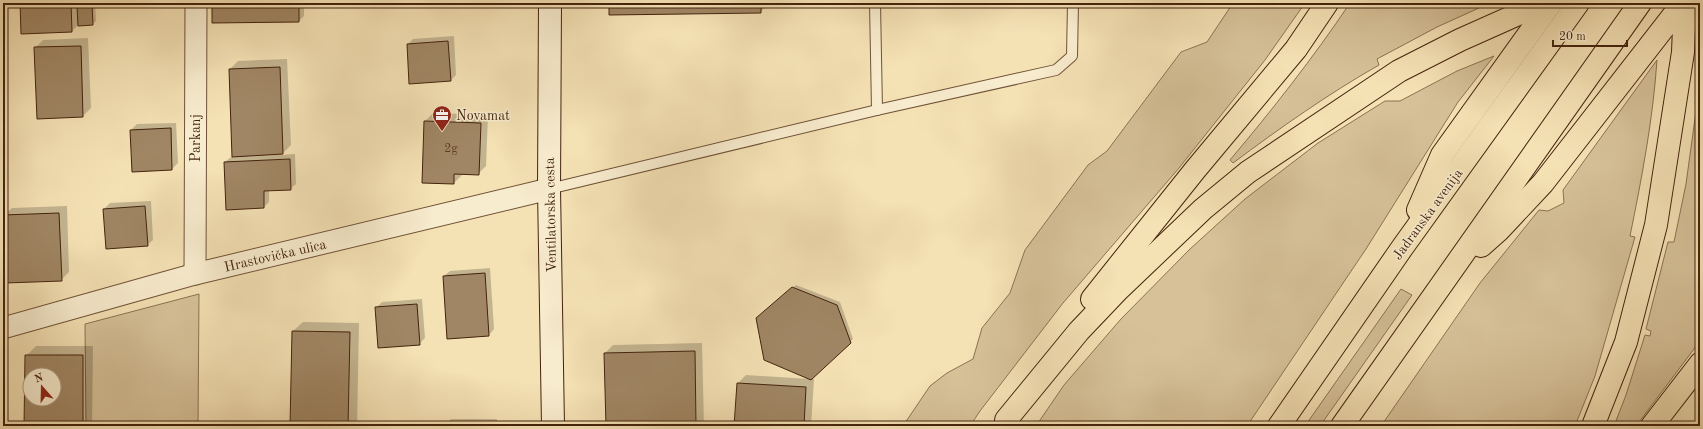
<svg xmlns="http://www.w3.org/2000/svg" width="1703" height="429" font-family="'Old Standard TT',serif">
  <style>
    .green { fill: #d6c198; stroke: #8d7252 }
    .shadow { fill: #0003; fill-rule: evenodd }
    .building { fill: #a08664; stroke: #44230d; fill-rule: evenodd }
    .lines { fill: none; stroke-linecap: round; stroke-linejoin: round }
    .lane-casing { stroke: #705237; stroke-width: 12 }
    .street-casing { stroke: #705237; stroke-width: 23 }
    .secondary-casing { stroke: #44230d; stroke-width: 24 }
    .highway-casing { stroke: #44230d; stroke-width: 24 }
    .lane { stroke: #f8ecce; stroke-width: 10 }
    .street { stroke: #f8ecce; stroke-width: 21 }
    .secondary { stroke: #f8ecce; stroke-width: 22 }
    .highway { stroke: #f4e1b4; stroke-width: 22 }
    .labels { text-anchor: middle; stroke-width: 3; stroke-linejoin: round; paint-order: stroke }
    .number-label { font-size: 12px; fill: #5b3c23 }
    .poi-label { font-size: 14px; fill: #44230d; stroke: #f8ecce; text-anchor: start }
    .street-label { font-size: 14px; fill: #44230d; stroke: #f8ecce }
  </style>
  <rect width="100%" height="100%" fill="#f4e1b4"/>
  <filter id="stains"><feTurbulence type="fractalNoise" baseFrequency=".005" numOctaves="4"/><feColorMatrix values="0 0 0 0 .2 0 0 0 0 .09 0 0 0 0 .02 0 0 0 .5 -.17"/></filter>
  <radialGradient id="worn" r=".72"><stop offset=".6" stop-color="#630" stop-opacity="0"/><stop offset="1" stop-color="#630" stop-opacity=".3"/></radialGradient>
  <!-- green -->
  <g class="green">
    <path d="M1233 3H1305L1265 60 1179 168 1063 303 980 411 970 426H903L930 386 947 373 973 359 982 328 1010 293 1025 250 1088 165 1107 151 1181 52 1207 42Z"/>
    <path d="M1350 3H1490L1437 27 1377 59 1379 65C1328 94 1280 128 1233 163L1230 160C1273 109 1313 58 1350 3Z"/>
    <path d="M1494 56 1458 102 1366 249 1247 426H1036L1064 385 1121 319 1190 249 1245 199 1318 143 1385 101H1400L1457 71Z"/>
    <path d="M1657 60C1653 119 1642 177 1630 236L1635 237 1595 376 1575 426H1381L1480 283 1539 210 1548 211 1564 203 1563 190Z"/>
    <path d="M1700 82V341L1636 426H1614L1626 395 1645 335 1650 336 1651 331 1646 329 1668 242H1674L1686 184Z"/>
    <path d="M1401 289 1412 295 1320 426H1305Z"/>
    <path d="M199 294 198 426H86L85 324Z"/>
  </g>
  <!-- shadow -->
  <g class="shadow">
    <path d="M21 3H79V6L81 4 95 3 96 21 93 24 78 25 72 31Z"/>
    <path d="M213 3H304V16L299 21Z"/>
    <path d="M610 3H770L760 12Z"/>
    <path d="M454 36 456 75 451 80 408 44 413 39Z"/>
    <path d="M88 38 91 108 83 116 35 48 43 40Z"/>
    <path d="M287 59 291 145 281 155 295 154 296 184 290 189 269 190V202L264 207 225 162 231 157 233 156 230 69 238 61Z"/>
    <path d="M433 113 488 115 486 166 478 174 462 173V175L454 183 423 182 425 121Z"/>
    <path d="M176 123 178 163 172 169 131 130 137 124Z"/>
    <path d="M151 201 153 240 147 245 104 209 110 203Z"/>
    <path d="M67 206 69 272 61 280 4 215 12 208Z"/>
    <path d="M490 268 494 329 489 335 444 276 450 271Z"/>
    <path d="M796 285 840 302 853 339 810 379H814L811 426H735L738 383 746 375 810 379 760 316Z"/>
    <path d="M422 299 425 338 419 344 376 308 382 302Z"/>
    <path d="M303 322 359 323 357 426H291L293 331Z"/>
    <path d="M702 343 704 426H607L605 353 613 345Z"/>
    <path d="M36 346H93L92 426H25L26 356ZM30 375H54V399H30Z"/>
    <path d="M451 419H497V426H444Z"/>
  </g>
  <!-- building -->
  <g class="building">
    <path d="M20 3H71L72 32 21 34Z"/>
    <path d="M212 3H299V22L212 23Z"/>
    <path d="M609 3H761V13L609 15Z"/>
    <path d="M92 5 93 25 78 26 77 6Z"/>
    <path d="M448 41 451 81 409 84 407 44Z"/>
    <path d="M81 46 83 117 37 119 34 47Z"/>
    <path d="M280 67 283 154 232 157 229 69Z"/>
    <path d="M424 121 481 123 479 175 454 174V184L422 183Z"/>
    <path d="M171 128 172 170 132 172 130 130Z"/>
    <path d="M290 159 291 190 264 191V208L226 210 224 162Z"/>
    <path d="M145 206 148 246 106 249 103 209Z"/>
    <path d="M59 213 62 281 5 283 3 215Z"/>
    <path d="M485 273 489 336 447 339 443 276Z"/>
    <path d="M792 287 837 305 851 343 811 380 764 360 756 318Z"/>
    <path d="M417 304 420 345 378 348 375 307Z"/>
    <path d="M292 331 350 332 348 426H290Z"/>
    <path d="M695 351 696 426H606L604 353Z"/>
    <path d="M25 355H83V426H24ZM30 375H54V399H30Z"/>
    <path d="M737 383 806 387 804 426H734Z"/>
  </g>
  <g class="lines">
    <defs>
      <g id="lane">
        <path d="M875 3 877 110"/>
        <path d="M549 189 877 110 1056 70 1072 56 1073 3"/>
      </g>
      <g id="street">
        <path d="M195 274 196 3"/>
        <path d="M3 328 195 274 549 189"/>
      </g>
      <path id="secondary" d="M550 3 549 189 553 426"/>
      <g id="highway">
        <path d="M1418 210 1442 155 1551 3"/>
        <path d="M1481 246 1499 230 1543 183 1683 3"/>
        <path d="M1092 299 1195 170 1296 49 1327 3"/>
        <path d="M1006 420 1079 331 1119 289 1203 209 1248 172 1399 71 1460 40 1543 3"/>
        <path d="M1279 426 1402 248 1578 3"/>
        <path d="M1342 426 1640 3"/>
        <path d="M1593 426 1626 342 1656 225 1683 52 1685 3"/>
        <path d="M1652 426 1700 364"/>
      </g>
    </defs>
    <!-- lane casing -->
    <use href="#lane" class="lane-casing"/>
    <!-- street casing -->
    <use href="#street" class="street-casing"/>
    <!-- secondary casing -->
    <use href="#secondary" class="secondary-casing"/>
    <!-- highway casing -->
    <use href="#highway" class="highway-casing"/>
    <!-- lane -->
    <use href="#lane" class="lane"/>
    <!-- street -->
    <use href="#street" class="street"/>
    <!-- secondary -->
    <use href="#secondary" class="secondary"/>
    <!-- highway -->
    <use href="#highway" class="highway"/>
  </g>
  <!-- icons -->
  <defs>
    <symbol id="office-pin" viewBox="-11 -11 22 30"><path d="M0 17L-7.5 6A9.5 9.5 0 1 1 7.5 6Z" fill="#8f2418" stroke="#f8ecce"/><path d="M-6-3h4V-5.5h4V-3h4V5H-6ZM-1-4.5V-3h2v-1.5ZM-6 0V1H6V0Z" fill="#fff"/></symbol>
  </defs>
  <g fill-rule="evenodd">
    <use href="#office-pin" x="431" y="104" width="22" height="30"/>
  </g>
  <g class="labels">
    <!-- number labels -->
    <g class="number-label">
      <text x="451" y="152">2g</text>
    </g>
    <!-- poi labels -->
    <g class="poi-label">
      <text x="456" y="120">Novamat</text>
    </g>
    <!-- street labels -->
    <g class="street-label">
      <text transform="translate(195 138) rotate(-90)" y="5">Parkanj</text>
      <text transform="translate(1427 214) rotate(-54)" y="5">Jadranska avenija</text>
      <text transform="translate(550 215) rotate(-91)" y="5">Ventilatorska cesta</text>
      <text transform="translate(275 255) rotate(-13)" y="5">Hrastovička ulica</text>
    </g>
  </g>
  <!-- margin -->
  <rect width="1703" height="429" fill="none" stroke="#f4e1b4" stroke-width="16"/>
  <rect x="4" y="4" width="1695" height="421" fill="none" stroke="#44230d" stroke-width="2"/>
  <rect x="8" y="8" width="1687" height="413" fill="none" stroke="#44230d"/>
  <!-- north arrow -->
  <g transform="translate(42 387) rotate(340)"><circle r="19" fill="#f8ecce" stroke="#b09c81"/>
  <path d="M0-3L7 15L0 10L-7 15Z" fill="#8f2418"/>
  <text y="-6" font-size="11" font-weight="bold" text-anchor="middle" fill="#44230d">N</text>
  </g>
  <!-- scale -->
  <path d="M1553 40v6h74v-6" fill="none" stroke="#44230d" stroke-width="2"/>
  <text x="1559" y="40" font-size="12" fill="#44230d" stroke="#f8ecce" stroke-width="3" paint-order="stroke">20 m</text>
  <rect width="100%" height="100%" filter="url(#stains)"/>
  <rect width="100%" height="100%" fill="url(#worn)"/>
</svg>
